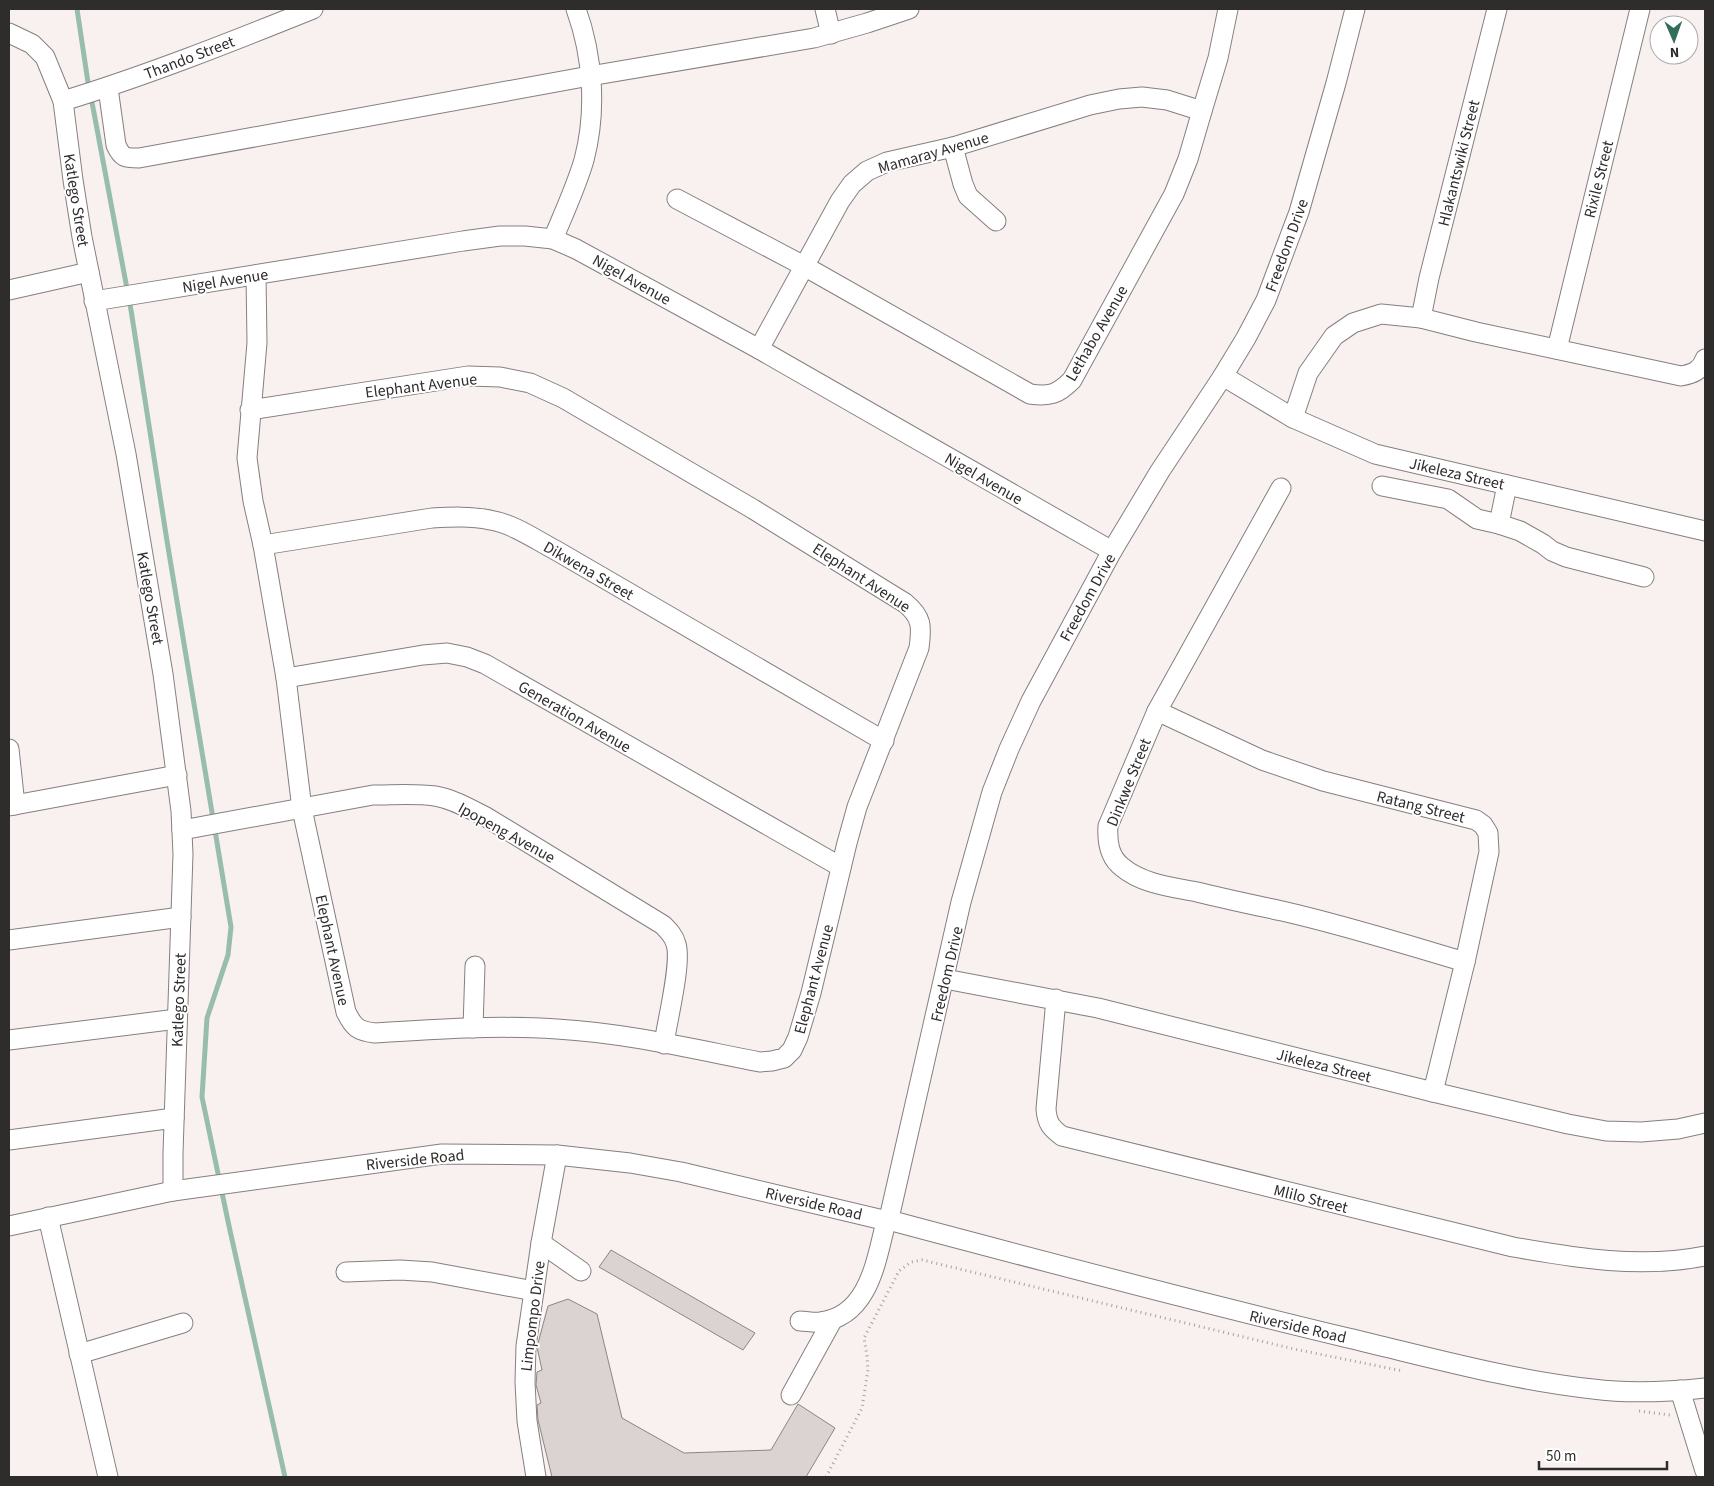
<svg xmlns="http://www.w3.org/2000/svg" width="1714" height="1486" font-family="'Source Sans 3',sans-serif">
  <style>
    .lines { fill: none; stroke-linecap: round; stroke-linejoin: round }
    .stream { stroke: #98bdae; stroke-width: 5 }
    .building { fill: #dad3d2; stroke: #8c8584 }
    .minor-casing { stroke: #867f7f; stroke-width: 21 }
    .path { stroke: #a6a0a0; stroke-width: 3; stroke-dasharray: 1 4; stroke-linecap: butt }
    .minor { stroke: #fff; stroke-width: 19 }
    .labels { text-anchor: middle; stroke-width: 4; stroke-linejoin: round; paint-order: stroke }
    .street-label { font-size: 16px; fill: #2f2c2c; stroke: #fff }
  </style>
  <rect width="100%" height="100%" fill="#f8f1f0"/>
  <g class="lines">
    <!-- stream -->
    <g class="stream">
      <path d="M77 9 89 89"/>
      <path d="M91 97 131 310 167 541 231 927 228 955 207 1018 202 1097 229 1226 285 1477"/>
    </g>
  </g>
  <!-- building -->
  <g class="building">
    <path d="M611 1250 755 1333 743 1350 599 1267Z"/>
    <path d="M568 1299 597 1314 622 1418 684 1453 771 1450 798 1404 835 1428 806 1477H552L538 1420 537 1405 541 1403 536 1385 537 1372 542 1370 537 1347 548 1306Z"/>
  </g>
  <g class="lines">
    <defs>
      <g id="minor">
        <path d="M825 9 831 34"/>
        <path d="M9 33 32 44 45 57 63 101 73 180 82 237 126 454 163 674 181 811 183 854 173 1153V1191"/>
        <path d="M108 88 116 145C122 158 125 158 139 158L584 77 814 38 867 23 909 9"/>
        <path d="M63 101C148 75 231 42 313 9"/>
        <path d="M953 147 963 184 968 196 996 221"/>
        <path d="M677 199 804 266 1030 394C1050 397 1058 394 1072 380L1174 194 1188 159 1202 111 1218 58 1228 9"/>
        <path d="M553 239C564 213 576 187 584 160 597 111 593 56 576 9"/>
        <path d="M9 290 89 272"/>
        <path d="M94 301 463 241 500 236H525L553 239 576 249 759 349 1112 551"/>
        <path d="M1421 318 1429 278 1497 9"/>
        <path d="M759 349 840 201 852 184 867 171 887 162 953 147 1090 105 1119 99 1142 97 1167 100 1202 111"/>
        <path d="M1557 349 1640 9"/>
        <path d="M1223 376 1293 418 1375 454 1705 531"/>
        <path d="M250 410 468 376 500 377 530 383 563 398 753 509 905 603C922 617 922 626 919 648L857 807 847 843 811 993 798 1037 792 1050 784 1058 772 1061 760 1062C693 1049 626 1033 557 1029 497 1025 436 1029 375 1033 358 1031 354 1028 346 1012L302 809 286 678 263 545 253 501 247 458 257 343 256 275"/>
        <path d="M1293 418 1308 373 1334 336 1353 323 1381 314 1421 318 1476 332 1681 376C1692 374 1701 371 1705 359"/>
        <path d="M1507 485 1499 524 1520 531 1543 544 1552 551 1566 557 1644 577"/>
        <path d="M1382 486 1448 499 1477 519 1499 524"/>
        <path d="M1281 488 1157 711 1108 826C1107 842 1109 857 1122 867 1142 884 1172 887 1197 892 1225 899 1254 905 1282 911 1344 925 1404 944 1465 962"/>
        <path d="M263 545 432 518C451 517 471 516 490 520 514 524 536 540 557 551L884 741"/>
        <path d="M286 678 423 655 447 653 467 657 485 664 841 867"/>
        <path d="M1157 711 1262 760 1323 781 1476 820 1483 825 1488 833 1489 852 1465 962 1433 1092"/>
        <path d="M9 749 15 805"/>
        <path d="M9 806 177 775"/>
        <path d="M182 830 373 795C393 795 415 793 435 796 453 799 470 809 486 817L663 925C669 931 674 936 676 944 682 963 667 1021 664 1044"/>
        <path d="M9 940 181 917"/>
        <path d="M945 979 1098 1008 1433 1092 1568 1124 1606 1131 1641 1132 1678 1129 1705 1123"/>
        <path d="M1056 999 1046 1109C1047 1123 1051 1128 1062 1136L1513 1247C1576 1258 1641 1269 1705 1256"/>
        <path d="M473 1028 475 966"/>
        <path d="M9 1040 177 1019"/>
        <path d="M9 1140 174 1118"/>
        <path d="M890 1214 961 902 992 792 1009 749 1031 701 1112 551 1160 471 1223 376 1246 338 1266 300 1299 212 1336 83 1355 9"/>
        <path d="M48 1217 108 1477"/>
        <path d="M896 1222C1046 1262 1197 1302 1348 1338 1429 1357 1510 1380 1593 1389 1630 1394 1668 1392 1705 1388"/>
        <path d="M9 1226 173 1191 442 1154 557 1155 630 1163 681 1172 879 1219"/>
        <path d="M541 1243 581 1271"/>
        <path d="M346 1272 400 1270 432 1272 534 1291"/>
        <path d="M800 1321C806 1321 814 1323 820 1322 866 1317 875 1267 884 1230"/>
        <path d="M79 1354 183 1323"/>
        <path d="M1680 1390 1705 1471"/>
        <path d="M791 1395 833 1319"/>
        <path d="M536 1477 527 1421 525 1382 526 1346 541 1243 557 1155"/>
      </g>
    </defs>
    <!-- minor casing -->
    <use href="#minor" class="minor-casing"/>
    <!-- path -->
    <g class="path">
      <path d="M1639 1411 1670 1415"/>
      <path d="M826 1477 862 1408 868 1370 867 1356 864 1338 899 1271 911 1262 922 1260 1294 1349 1403 1371"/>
    </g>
    <!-- minor -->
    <use href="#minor" class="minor"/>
  </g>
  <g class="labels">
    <!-- street labels -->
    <g class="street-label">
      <text transform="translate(189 57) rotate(-21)" y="6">Thando Street</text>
      <text transform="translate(933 152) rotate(-16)" y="6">Mamaray Avenue</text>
      <text transform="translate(1458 163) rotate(-76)" y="6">Hlakantswiki Street</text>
      <text transform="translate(1598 179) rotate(-76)" y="6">Rixile Street</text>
      <text transform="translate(77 200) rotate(81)" y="6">Katlego Street</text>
      <text transform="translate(1286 245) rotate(-70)" y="6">Freedom Drive</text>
      <text transform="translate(632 279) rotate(29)" y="6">Nigel Avenue</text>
      <text transform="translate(225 280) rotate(-9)" y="6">Nigel Avenue</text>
      <text transform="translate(1096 333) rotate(-60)" y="6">Lethabo Avenue</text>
      <text transform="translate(421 385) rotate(-7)" y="6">Elephant Avenue</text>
      <text transform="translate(1457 473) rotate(13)" y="6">Jikeleza Street</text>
      <text transform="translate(984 478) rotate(30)" y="6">Nigel Avenue</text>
      <text transform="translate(589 570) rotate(30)" y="6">Dikwena Street</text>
      <text transform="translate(862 577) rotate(33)" y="6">Elephant Avenue</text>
      <text transform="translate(1087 597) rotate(-61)" y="6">Freedom Drive</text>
      <text transform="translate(151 598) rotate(80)" y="6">Katlego Street</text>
      <text transform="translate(575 716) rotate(30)" y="6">Generation Avenue</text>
      <text transform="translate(1128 782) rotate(-68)" y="6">Dinkwe Street</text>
      <text transform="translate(1421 806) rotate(14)" y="6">Ratang Street</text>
      <text transform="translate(507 832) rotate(29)" y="6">Ipopeng Avenue</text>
      <text transform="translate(333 950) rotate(78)" y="6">Elephant Avenue</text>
      <text transform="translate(946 974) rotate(-77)" y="6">Freedom Drive</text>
      <text transform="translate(813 979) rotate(-75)" y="6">Elephant Avenue</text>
      <text transform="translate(178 1000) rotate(-88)" y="6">Katlego Street</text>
      <text transform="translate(1324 1065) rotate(14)" y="6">Jikeleza Street</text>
      <text transform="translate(415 1159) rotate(-6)" y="6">Riverside Road</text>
      <text transform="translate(1311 1198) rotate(14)" y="6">Mlilo Street</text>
      <text transform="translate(814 1203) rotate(13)" y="6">Riverside Road</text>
      <text transform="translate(532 1316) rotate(-83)" y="6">Limpompo Drive</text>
      <text transform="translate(1298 1326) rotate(13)" y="6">Riverside Road</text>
    </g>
  </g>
  <!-- border -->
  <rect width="1714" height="1486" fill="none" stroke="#2f2c2c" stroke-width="20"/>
  <!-- north arrow -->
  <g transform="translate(1674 40) rotate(178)"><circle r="24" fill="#ffffff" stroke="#acabab"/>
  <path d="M0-4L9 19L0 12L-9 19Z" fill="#326e58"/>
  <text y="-8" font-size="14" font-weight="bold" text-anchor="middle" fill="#2f2c2c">N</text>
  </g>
  <!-- scale -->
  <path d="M1539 1461v8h128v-8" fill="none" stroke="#2f2c2c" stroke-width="2.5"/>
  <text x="1546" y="1461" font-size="15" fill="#2f2c2c" stroke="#ffffff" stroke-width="4" paint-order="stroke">50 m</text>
</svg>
